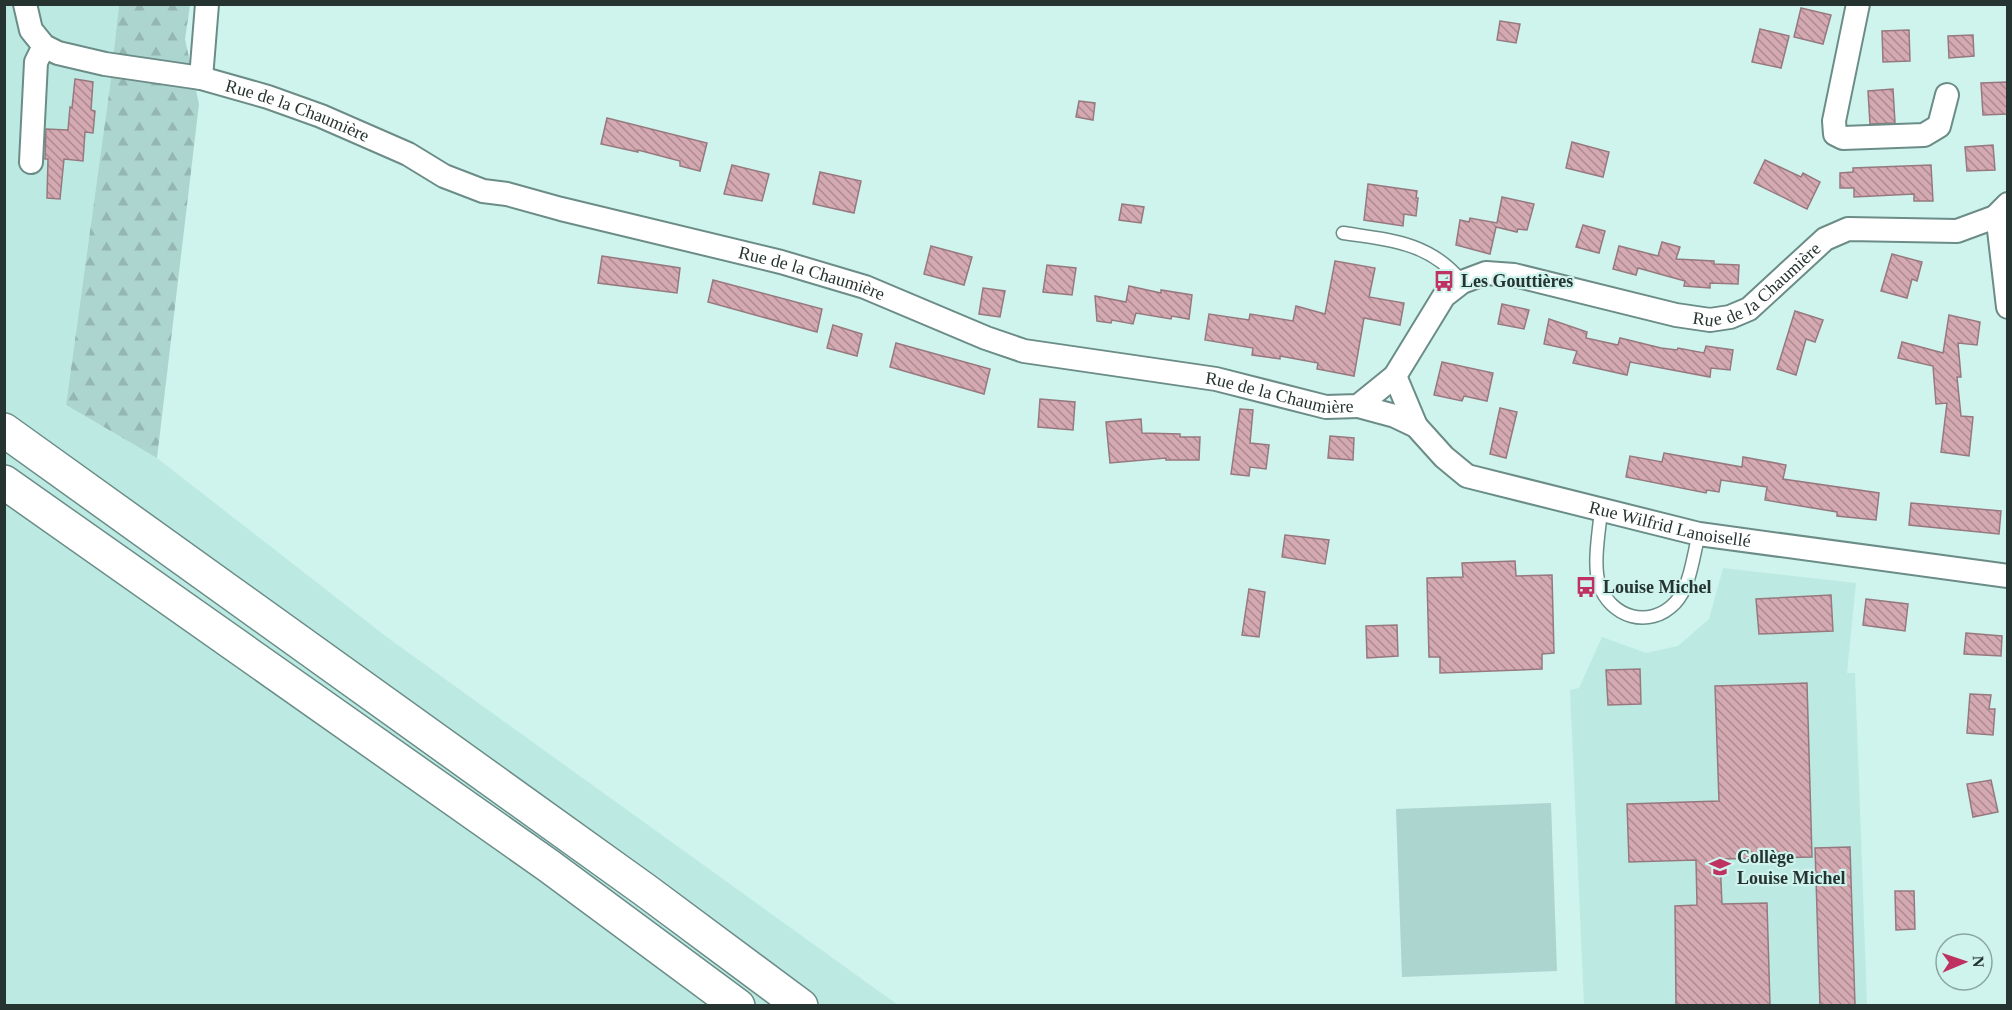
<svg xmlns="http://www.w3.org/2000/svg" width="2012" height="1010" font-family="Georgia,serif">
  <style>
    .built { fill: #bceae3 }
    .green { fill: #add5cf }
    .forest { fill: url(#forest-firs) }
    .building { fill: url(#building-back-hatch); stroke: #96797f; stroke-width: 1.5 }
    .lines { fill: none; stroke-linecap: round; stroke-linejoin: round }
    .lane-casing { stroke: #6b8c87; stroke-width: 15 }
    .street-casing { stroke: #6b8c87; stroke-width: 26 }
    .highway-casing { stroke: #6b8c87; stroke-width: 36 }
    .lane { stroke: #fff; stroke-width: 12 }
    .street { stroke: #fff; stroke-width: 22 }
    .highway { stroke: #fff; stroke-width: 33 }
    .labels { text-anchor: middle; stroke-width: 4.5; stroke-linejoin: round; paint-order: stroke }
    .street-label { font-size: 18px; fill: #263431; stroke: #cff3ed }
    .poi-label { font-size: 18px; font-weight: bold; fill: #263431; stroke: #cff3ed; text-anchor: start }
  </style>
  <defs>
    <pattern id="forest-firs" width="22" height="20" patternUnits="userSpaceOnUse" patternTransform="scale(1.5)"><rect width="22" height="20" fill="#add5cf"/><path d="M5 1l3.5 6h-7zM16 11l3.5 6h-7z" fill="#95b7b2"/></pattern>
    <pattern id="building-back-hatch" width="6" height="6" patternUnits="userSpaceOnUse" patternTransform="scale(1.5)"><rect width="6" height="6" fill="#d5a9b1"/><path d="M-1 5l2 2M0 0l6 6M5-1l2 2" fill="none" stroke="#ad8a91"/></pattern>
  </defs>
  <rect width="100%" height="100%" fill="#cff3ed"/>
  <!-- built -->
  <g class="built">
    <path d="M5 5H119L110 86 66 405 157 458 388 638 898 1005 5 1006Z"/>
    <path d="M1723 568 1856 583 1847 673H1855L1867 1005H1584L1570 690 1579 688 1602 637 1646 653 1678 646 1709 619Z"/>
  </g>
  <!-- green -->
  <path class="green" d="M1551 803 1557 971 1402 977 1396 809Z"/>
  <!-- forest -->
  <path class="forest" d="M119 5H190L185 39 199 104 157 458 66 405 110 86Z"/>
  <!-- building -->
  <g class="building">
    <path d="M1801 8 1831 15 1823 44 1794 37Z"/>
    <path d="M1500 21 1520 24 1516 43 1497 40Z"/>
    <path d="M1760 29 1789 36 1781 68 1752 62Z"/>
    <path d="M1909 30 1910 61 1883 62 1882 31Z"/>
    <path d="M1973 35 1974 56 1949 58 1948 36Z"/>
    <path d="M75 79 93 82 91 110 95 111 93 133 85 132 83 161 64 159 60 199 47 198 48 159H45L46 129 68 130 70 107 72 108Z"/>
    <path d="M2007 82V114L1983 115 1981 83Z"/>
    <path d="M1893 89 1895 123 1870 124 1868 91Z"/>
    <path d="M1079 101 1095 103 1093 120 1076 117Z"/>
    <path d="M607 118 707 143 700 171 680 166V161L638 150V152L601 144Z"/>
    <path d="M1572 142 1609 152 1603 177 1566 168Z"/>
    <path d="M1993 145 1995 170 1967 171 1965 147Z"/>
    <path d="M1765 160 1801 177 1803 173 1820 182 1807 209 1754 183Z"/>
    <path d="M732 165 769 174 762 201 724 194Z"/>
    <path d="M1931 165 1933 201H1914V194L1854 197V188H1840V173L1853 172V168Z"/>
    <path d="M820 172 861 181 854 213 813 204Z"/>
    <path d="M1368 184 1417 191 1416 198H1418L1416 216 1404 214 1403 226 1364 220Z"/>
    <path d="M1502 197 1534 204 1527 230 1518 229 1517 232 1496 227 1490 254 1456 245 1460 220 1469 222 1470 218 1497 223Z"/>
    <path d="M1122 204 1144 207 1141 223 1119 220Z"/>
    <path d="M1583 225 1605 231 1599 253 1576 247Z"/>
    <path d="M1662 242 1680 247 1676 259 1714 261V264L1739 265 1738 284 1710 283V288L1684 286 1685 281 1638 268 1636 275 1613 269 1619 246 1658 256Z"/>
    <path d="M931 246 972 257 964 285 924 274Z"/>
    <path d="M1892 254 1922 262 1917 281 1912 279 1907 298 1881 291Z"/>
    <path d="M602 256 680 268 677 293 598 283Z"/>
    <path d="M1335 261 1375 268 1369 297 1404 303 1400 325 1364 318 1354 376 1317 369 1318 363 1280 356V359L1252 355 1253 348 1205 340 1209 314 1249 320 1250 314 1293 321 1296 306 1325 314Z"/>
    <path d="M1047 265 1076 268 1072 295 1043 292Z"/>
    <path d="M713 280 822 309 817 332 708 302Z"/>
    <path d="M1129 286 1161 293V290L1192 295 1189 319 1172 316 1171 319 1136 313 1133 324 1112 320 1111 323 1097 321 1095 296 1126 302Z"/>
    <path d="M983 288 1005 291 1000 317 979 314Z"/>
    <path d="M1502 304 1529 310 1524 329 1498 324Z"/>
    <path d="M1795 311 1823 320 1815 342 1806 339 1796 375 1777 369Z"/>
    <path d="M1949 315 1980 322 1977 345 1958 343 1961 377H1957L1961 416 1973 417 1969 456 1941 452 1947 403 1936 404 1933 366 1898 358 1902 342 1943 353Z"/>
    <path d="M1549 319 1587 332 1586 338 1618 345 1620 338 1661 348 1677 350 1678 348 1704 353 1706 346 1733 350 1730 370 1711 368 1710 377 1630 362 1627 375 1573 363 1577 351 1544 344Z"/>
    <path d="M833 325 862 334 857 356 827 348Z"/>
    <path d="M896 343 990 369 984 394 890 367Z"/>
    <path d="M1442 362 1493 373 1487 401 1464 396 1462 401 1434 395Z"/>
    <path d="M1040 399 1075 402 1073 430 1038 427Z"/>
    <path d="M1500 408 1517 412 1506 458 1490 454Z"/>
    <path d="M1240 409 1253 410 1250 443 1269 445 1266 469 1250 467 1249 476 1231 474Z"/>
    <path d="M1141 419 1142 433 1180 434V437H1200L1199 460H1166V458L1110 463 1106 422Z"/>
    <path d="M1330 436 1354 438 1353 460 1328 458Z"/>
    <path d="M1664 453 1742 467 1743 457 1786 465 1783 479 1879 493 1876 520 1837 516V512L1765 500 1767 487 1721 480 1719 492 1707 490 1706 493 1626 477 1630 456 1662 462Z"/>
    <path d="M1911 503 2001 511 1999 534 1909 525Z"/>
    <path d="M1285 535 1329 540 1325 564 1282 557Z"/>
    <path d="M1515 561 1516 576 1552 575 1554 653 1542 654V669L1440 673V657H1429L1427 578 1463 577 1462 563Z"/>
    <path d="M1249 589 1265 592 1259 637 1242 635Z"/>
    <path d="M1831 595 1833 631 1759 634 1756 599Z"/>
    <path d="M1866 599 1908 604 1905 631 1863 625Z"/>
    <path d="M1397 625 1398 656 1367 658 1366 626Z"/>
    <path d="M1966 633 2002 636 2001 656 1964 654Z"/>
    <path d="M1640 669 1641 704 1608 705 1606 670Z"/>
    <path d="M1807 683 1812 857 1720 859 1722 904 1767 903 1770 1005H1676L1675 906 1697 905 1696 860 1629 862 1627 804 1719 801 1715 686Z"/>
    <path d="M1970 694 1991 695 1989 709H1995L1993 735 1967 733Z"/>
    <path d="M1991 780 1998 812 1973 817 1967 784Z"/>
    <path d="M1850 847 1855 1005H1820L1815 848Z"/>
    <path d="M1895 891H1914L1915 929 1896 930Z"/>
  </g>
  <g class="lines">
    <defs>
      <g id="lane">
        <path d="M1343 233C1390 240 1430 242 1462 282"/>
        <path d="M1601 511C1599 531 1593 564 1599 584 1610 617 1649 630 1675 603 1691 586 1693 555 1699 534"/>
      </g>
      <g id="street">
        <path id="s1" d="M25 4 31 30 44 46 58 53 105 64 201 78 268 97 321 116 408 154 444 176 483 191 507 194 561 209 781 262 865 287 986 338 1024 351 1216 379 1326 407 1358 406 1395 376 1444 296 1462 282 1486 273 1514 275 1676 315 1710 320 1730 317 1749 309 1825 239 1848 229 1957 231 1995 217 2008 204"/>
        <path d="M1858 4 1834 121 1835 134 1843 138 1924 135 1939 126 1947 95"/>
        <path d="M201 78 207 4"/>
        <path d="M31 162 36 62 44 46"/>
        <path d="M1995 217 1999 230 2008 307"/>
        <path d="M1395 376 1416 426"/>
        <path id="s2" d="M1358 406 1395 416 1416 426 1444 457 1467 476 1699 534 2008 576"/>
      </g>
      <g id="highway">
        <path d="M4 430 645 890 801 1006"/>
        <path d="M4 482 549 866 738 1006"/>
      </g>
    </defs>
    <!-- lane casing -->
    <use href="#lane" class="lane-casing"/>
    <!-- street casing -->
    <use href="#street" class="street-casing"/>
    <!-- highway casing -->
    <use href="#highway" class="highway-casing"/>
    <!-- lane -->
    <use href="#lane" class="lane"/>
    <!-- street -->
    <use href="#street" class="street"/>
    <!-- highway -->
    <use href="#highway" class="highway"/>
  </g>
  <!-- icons -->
  <defs>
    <symbol id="bus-bare" viewBox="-9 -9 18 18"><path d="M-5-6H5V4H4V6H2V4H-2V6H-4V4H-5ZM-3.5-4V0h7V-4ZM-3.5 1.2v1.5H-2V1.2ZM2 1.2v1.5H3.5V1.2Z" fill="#be3161" stroke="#cff3ed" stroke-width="2.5" paint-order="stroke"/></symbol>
    <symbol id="school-bare" viewBox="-9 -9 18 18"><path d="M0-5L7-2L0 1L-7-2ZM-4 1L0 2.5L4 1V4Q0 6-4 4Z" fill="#be3161" stroke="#cff3ed" stroke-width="2.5" paint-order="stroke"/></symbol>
  </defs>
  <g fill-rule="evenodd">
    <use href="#bus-bare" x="1429" y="266" width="30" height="30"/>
    <use href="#bus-bare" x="1571" y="572" width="30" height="30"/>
    <use href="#school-bare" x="1705" y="852" width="30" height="30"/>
  </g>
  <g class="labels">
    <!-- street labels -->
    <g class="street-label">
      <text dy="6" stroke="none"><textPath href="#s1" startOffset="310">Rue de la Chaumière</textPath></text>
      <text dy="6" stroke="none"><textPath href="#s1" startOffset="852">Rue de la Chaumière</textPath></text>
      <text dy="6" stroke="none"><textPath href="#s1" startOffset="1896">Rue de la Chaumière</textPath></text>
      <text dy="6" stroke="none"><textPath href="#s1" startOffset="1338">Rue de la Chaumière</textPath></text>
      <text dy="6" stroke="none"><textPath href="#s2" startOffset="342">Rue Wilfrid Lanoisellé</textPath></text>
    </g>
    <!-- poi labels -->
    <g class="poi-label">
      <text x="1461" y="287">Les Gouttières</text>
      <text x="1603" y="593">Louise Michel</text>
      <text x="1737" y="863">Collège<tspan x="1737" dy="21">Louise Michel</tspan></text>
    </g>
  </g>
  <!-- border -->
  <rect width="2012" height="1010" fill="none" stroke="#263431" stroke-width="12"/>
  <!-- north arrow -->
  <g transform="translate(1964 962) rotate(88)"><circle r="28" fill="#cff3ed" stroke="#8ba7a2" stroke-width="1.5"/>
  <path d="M0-4.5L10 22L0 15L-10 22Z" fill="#be3161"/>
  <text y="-9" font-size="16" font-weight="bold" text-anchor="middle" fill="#263431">N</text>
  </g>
</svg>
